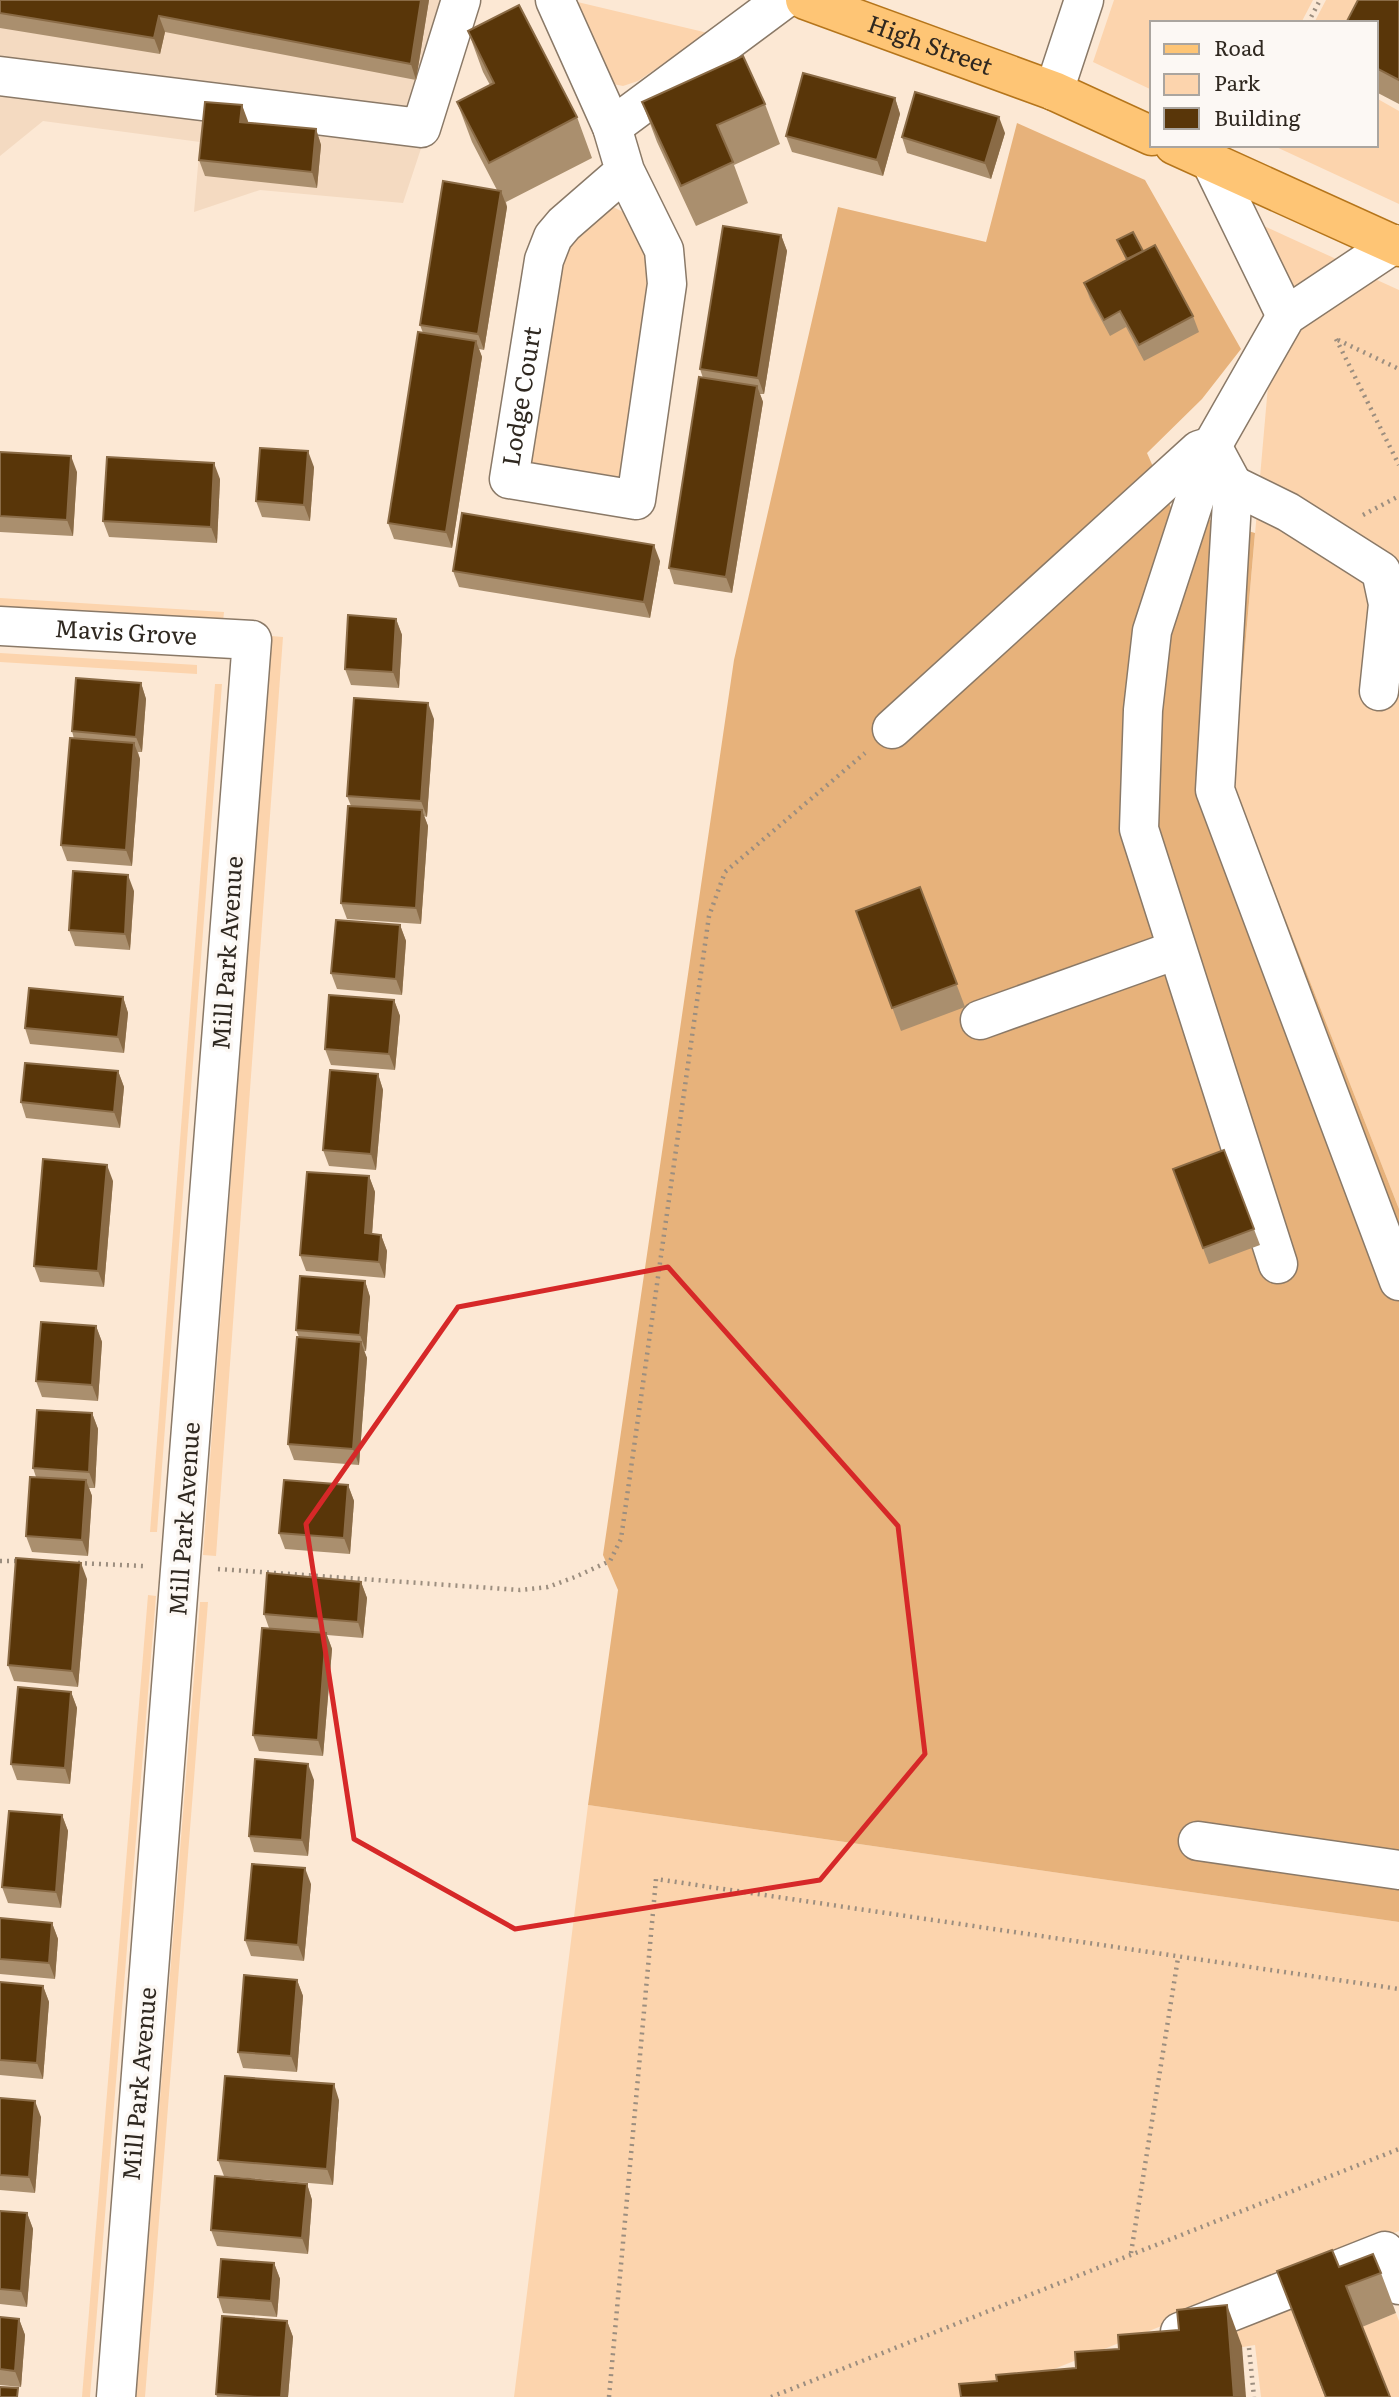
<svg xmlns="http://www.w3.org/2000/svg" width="1399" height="2397" font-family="Literata,serif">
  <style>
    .built { fill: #f4dac1 }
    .green { fill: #fcd4ad }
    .forest { fill: #e7b27b }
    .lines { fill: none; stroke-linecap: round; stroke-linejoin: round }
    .minor-casing { stroke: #8a7967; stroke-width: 41 }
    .major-casing { stroke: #b5751b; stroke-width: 41 }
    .path { stroke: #9c8e7f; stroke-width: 4.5; stroke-dasharray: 2 5; stroke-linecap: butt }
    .minor { stroke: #fff; stroke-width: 38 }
    .major { stroke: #fec575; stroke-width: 38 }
    .wall { fill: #aa8f6e }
    .shaded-wall { fill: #8a6b46 }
    .building { fill: #593609; stroke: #8a6b46; stroke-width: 2 }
    .marked { fill: none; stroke: #d62828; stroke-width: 5; stroke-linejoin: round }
    .labels { text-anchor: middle; stroke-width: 7; stroke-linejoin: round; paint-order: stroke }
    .street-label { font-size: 24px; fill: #2f2820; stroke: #fcf8f4 }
  </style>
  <rect width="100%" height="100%" fill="#fce8d4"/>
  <!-- built -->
  <path class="built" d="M0 0H470L403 203 260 190 194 212 200 142 43 121 0 156Z"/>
  <!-- green -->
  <g class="green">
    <path d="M569 0 708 33 638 81 623 86 608 83Z"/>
    <path d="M1114 0H1313L1301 23H1152V90L1093 62Z"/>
    <path d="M1326 0H1378L1366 23H1314Z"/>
    <path d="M1376 98 1399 111V204L1272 145H1376Z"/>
    <path d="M613 207 625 213 639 231 651 273 623 486 523 470 562 248 603 210Z"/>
    <path d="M1251 220 1347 264 1304 292 1290 286Z"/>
    <path d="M1377 280 1399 290V1209L1233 785 1270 363 1279 342 1364 282Z"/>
    <path d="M0 598 224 612 223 622 0 608Z"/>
    <path d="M271 636 283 637 216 1556 203 1555Z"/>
    <path d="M0 653 197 665V674L0 662Z"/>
    <path d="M215 684H222L157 1532H150Z"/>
    <path d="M148 1595 156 1596 90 2397H82Z"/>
    <path d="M200 1602H208L145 2397H136Z"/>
    <path d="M588 1805 1399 1922V2231L984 2397H514Z"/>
    <path d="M1358 2280 1353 2308 1325 2397H1261L1255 2345 1130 2366Z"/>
    <path d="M1396 2313 1399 2321V2397H1389L1361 2327Z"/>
  </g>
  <!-- forest -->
  <path class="forest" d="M1017 123 1145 180 1241 349 1202 399 1147 453 1173 512 1206 519 1255 533 1233 785 1399 1209V1922L588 1805 618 1590 603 1555 734 660 838 207 986 242Z"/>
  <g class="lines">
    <defs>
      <g id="minor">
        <path id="s1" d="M555 0 612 127 625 171 664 250 667 284 636 500 509 479 544 260 553 237 564 224 625 171"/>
        <path d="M0 76 421 128 461 0"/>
        <path d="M1054 91 1084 0"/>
        <path d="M612 127 783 0"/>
        <path d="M1211 162 1286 316"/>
        <path d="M1233 485 1288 512 1381 571 1388 604 1379 691"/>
        <path id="s2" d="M0 626 252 640 116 2397"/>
        <path d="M892 729 1199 450 1212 446 1233 485 1215 790 1399 1281"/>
        <path d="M980 1020 1176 950"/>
        <path d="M1278 1264 1139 829 1143 710 1152 631 1212 446 1286 316 1394 244"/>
        <path d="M1198 1841 1399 1870"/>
        <path d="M1180 2332 1385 2251 1399 2285"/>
      </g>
      <g id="major">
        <path id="s3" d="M805 0 1054 91 1152 136"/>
        <path d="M1174 145 1399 247"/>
      </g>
    </defs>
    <!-- minor casing -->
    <use href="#minor" class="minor-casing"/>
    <!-- major casing -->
    <use href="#major" class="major-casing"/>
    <!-- path -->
    <g class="path">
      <path d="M1308 23 1320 0"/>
      <path d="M1336 339 1399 465"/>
      <path d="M1338 340 1399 369"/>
      <path d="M1363 515 1399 496"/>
      <path d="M0 1561H20"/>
      <path d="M78 1563 143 1566"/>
      <path d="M218 1569 520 1590 548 1587 575 1577 610 1561 621 1539 709 916 725 872 865 753"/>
      <path d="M1131 2253 1178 1958"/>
      <path d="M1249 2348 1254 2397"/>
      <path d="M609 2397 656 1879 1399 1989"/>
      <path d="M771 2397 1399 2149"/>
    </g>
    <!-- minor -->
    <use href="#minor" class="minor"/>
    <!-- major -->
    <use href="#major" class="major"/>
  </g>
  <!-- wall -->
  <g class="wall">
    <path d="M0 0H429L416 80 165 32 160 54 0 28Z"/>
    <path d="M1399 0V104L1376 92V23Z"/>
    <path d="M468 31 577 117 592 158 506 202 507 207 484 350 479 349 482 357 452 548 394 539 388 523 423 333 420 325 497 190 472 142 457 102 490 85 483 72Z"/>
    <path d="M895 98 900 114 883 176 792 152 786 136Z"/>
    <path d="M642 102 765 104 780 144 734 165 748 203 696 226 657 142Z"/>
    <path d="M242 105 247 122 316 129 321 145 317 188 205 176 199 160Z"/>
    <path d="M1005 133 991 179 907 153 902 137Z"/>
    <path d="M781 235 787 251 764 394H760L763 402 732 593 674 584 669 568 703 378 700 369Z"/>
    <path d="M1117 240 1143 251 1193 316 1199 332 1144 361 1126 327 1110 336 1090 299 1084 283 1126 260Z"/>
    <path d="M0 452 77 472 73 536 0 532Z"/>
    <path d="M314 467 310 521 262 517 256 501Z"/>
    <path d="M220 479 217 543 109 537 103 521Z"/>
    <path d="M660 561 650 618 459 587 453 571Z"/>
    <path d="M396 619 402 635 399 688 351 685 345 669Z"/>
    <path d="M141 683 146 699 142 752H138L140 759 132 866 67 861 61 845 74 739 72 731Z"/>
    <path d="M434 719 427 817 424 816 428 826 421 924 347 919 341 903 351 806 347 796Z"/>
    <path d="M920 887 965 1007 901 1031 856 911Z"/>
    <path d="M134 891 130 950 75 946 69 930Z"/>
    <path d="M400 925 406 941 402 995 337 989 331 973Z"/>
    <path d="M123 997 128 1013 124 1053 30 1044 25 1028Z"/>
    <path d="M394 1000 400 1016 395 1070 331 1065 325 1049Z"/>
    <path d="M118 1071 124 1087 120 1128 26 1118 21 1102Z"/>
    <path d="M378 1074 383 1090 376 1170 329 1166 323 1150Z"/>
    <path d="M1224 1150 1260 1245 1209 1264 1173 1169Z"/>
    <path d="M369 1176 375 1192 372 1234 381 1235 387 1251 385 1278 306 1271 300 1255Z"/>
    <path d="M113 1181 104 1287 40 1282 34 1266Z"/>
    <path d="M365 1281 370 1297 366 1351H364L367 1358 359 1465 294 1460 288 1444 299 1337 296 1330Z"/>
    <path d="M96 1326 102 1342 98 1401 42 1397 36 1381Z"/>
    <path d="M92 1413 98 1429 95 1488H89L92 1496 88 1556 32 1552 26 1536 36 1477 33 1468Z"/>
    <path d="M348 1485 354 1501 350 1554 285 1549 279 1533Z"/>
    <path d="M87 1579 78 1687 14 1681 8 1665Z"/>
    <path d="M361 1582 367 1598 363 1638 327 1635 332 1649 323 1756 259 1751 253 1735 269 1628 264 1614Z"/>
    <path d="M71 1692 77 1708 70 1784 17 1780 11 1764Z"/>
    <path d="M314 1780 308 1856 254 1852 249 1836Z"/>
    <path d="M62 1815 68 1831 61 1908 8 1903 2 1887Z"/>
    <path d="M311 1884 304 1961 251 1956 245 1940Z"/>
    <path d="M0 1918 52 1923 58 1939 55 1979 0 1974Z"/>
    <path d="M297 1980 303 1996 297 2072 243 2068 238 2052Z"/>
    <path d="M0 1982 43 1986 49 2002 43 2079 0 2075Z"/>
    <path d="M0 2098 41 2117 35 2193 0 2190Z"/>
    <path d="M339 2100 333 2185 224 2176 218 2160Z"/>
    <path d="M307 2184 312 2200 308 2254 217 2246 211 2230Z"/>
    <path d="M0 2211 27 2213 33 2229 27 2307 0 2304Z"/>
    <path d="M274 2263 280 2279 277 2317 223 2313 218 2297Z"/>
    <path d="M1339 2267 1381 2273 1396 2313 1362 2327 1390 2397H1325L1277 2271Z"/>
    <path d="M0 2317 19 2319 25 2335 21 2387 0 2385Z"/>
    <path d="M287 2321 293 2337 288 2397H217L216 2394Z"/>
  </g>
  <!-- shaded-wall -->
  <g class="shaded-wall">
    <path d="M421 0H429L416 80 411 64Z"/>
    <path d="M159 16 165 32 160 54 154 38Z"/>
    <path d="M895 98 900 114 883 176 877 160Z"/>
    <path d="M242 105 248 121 246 138 240 122Z"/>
    <path d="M999 117 1005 133 991 179 985 163Z"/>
    <path d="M316 129 321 145 317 188 312 172Z"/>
    <path d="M501 191 507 207 484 350 478 334Z"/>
    <path d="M781 235 787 251 764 394 758 378Z"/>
    <path d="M476 341 482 357 452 548 446 532Z"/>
    <path d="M757 386 763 402 732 593 726 577Z"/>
    <path d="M308 451 314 467 310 521 304 505Z"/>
    <path d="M71 456 77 472 73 536 67 520Z"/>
    <path d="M214 463 220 479 217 543 211 527Z"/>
    <path d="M654 545 660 561 650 618 644 602Z"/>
    <path d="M396 619 402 635 399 688 393 672Z"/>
    <path d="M141 683 146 699 142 752 136 737Z"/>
    <path d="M428 703 434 719 427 817 421 801Z"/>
    <path d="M134 743 140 759 132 866 126 850Z"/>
    <path d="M422 810 428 826 421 924 416 908Z"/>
    <path d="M128 875 134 891 130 950 125 934Z"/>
    <path d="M400 925 406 941 402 995 396 979Z"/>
    <path d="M123 997 128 1013 124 1053 118 1037Z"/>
    <path d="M394 1000 400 1016 395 1070 389 1054Z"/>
    <path d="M118 1071 124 1087 120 1128 114 1112Z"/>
    <path d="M378 1074 383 1090 376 1170 371 1154Z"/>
    <path d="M107 1165 113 1181 104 1287 98 1271Z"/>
    <path d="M369 1176 375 1192 371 1249 365 1233Z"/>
    <path d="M381 1235 387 1251 385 1278 379 1262Z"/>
    <path d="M365 1281 370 1297 366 1351 360 1335Z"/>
    <path d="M96 1326 102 1342 98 1401 92 1385Z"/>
    <path d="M361 1342 367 1358 359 1465 353 1449Z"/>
    <path d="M92 1413 98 1429 95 1488 89 1472Z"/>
    <path d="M86 1480 92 1496 88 1556 82 1540Z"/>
    <path d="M348 1485 354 1501 350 1554 344 1538Z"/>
    <path d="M81 1563 87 1579 78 1687 72 1671Z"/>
    <path d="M361 1582 367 1598 363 1638 358 1622Z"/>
    <path d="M326 1633 332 1649 323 1756 318 1740Z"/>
    <path d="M71 1692 77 1708 70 1784 65 1768Z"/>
    <path d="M308 1764 314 1780 308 1856 302 1840Z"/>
    <path d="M62 1815 68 1831 61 1908 56 1892Z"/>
    <path d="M305 1868 311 1884 304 1961 298 1945Z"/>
    <path d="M52 1923 58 1939 55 1979 49 1963Z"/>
    <path d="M297 1980 303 1996 297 2072 291 2056Z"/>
    <path d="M43 1986 49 2002 43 2079 37 2063Z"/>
    <path d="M334 2084 339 2100 333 2185 327 2169Z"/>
    <path d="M35 2101 41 2117 35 2193 29 2177Z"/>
    <path d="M307 2184 312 2200 308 2254 302 2238Z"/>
    <path d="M27 2213 33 2229 27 2307 21 2291Z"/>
    <path d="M274 2263 280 2279 277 2317 271 2301Z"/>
    <path d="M1227 2305 1242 2346 1246 2397H1234Z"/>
    <path d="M19 2319 25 2335 21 2387 15 2371Z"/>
    <path d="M287 2321 293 2337 288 2397H281Z"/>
  </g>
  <!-- building -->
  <g class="building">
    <path d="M0 0H421L411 64 159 16 154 38 0 13Z"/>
    <path d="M1358 0H1399V80L1376 68V23H1346Z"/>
    <path d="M519 5 577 117 489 163 457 102 494 83 468 31Z"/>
    <path d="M743 56 765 104 717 125 733 162 681 186 642 102Z"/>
    <path d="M803 73 895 98 877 160 786 136Z"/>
    <path d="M915 92 999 117 985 163 902 137Z"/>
    <path d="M205 102 242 105 240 122 316 129 312 172 199 160Z"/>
    <path d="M443 181 501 191 478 334 420 325Z"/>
    <path d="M723 226 781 235 758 378 700 369Z"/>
    <path d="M1133 232 1143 251 1127 259 1117 240Z"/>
    <path d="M1155 245 1193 316 1139 345 1120 311 1104 320 1084 283Z"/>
    <path d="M418 332 476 341 446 532 388 523Z"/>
    <path d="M699 377 757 386 726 577 669 568Z"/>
    <path d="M260 448 308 451 304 505 256 501Z"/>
    <path d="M0 452 71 456 67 520 0 516Z"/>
    <path d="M107 457 214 463 211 527 103 521Z"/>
    <path d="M462 513 654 545 644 602 453 571Z"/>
    <path d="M348 615 396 619 393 672 345 669Z"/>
    <path d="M76 678 141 683 136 737 72 731Z"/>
    <path d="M354 698 428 703 421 801 347 796Z"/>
    <path d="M70 738 134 743 126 850 61 845Z"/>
    <path d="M348 806 422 810 416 908 341 903Z"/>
    <path d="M73 871 128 875 125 934 69 930Z"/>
    <path d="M920 887 957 984 892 1008 856 911Z"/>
    <path d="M336 920 400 925 396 979 331 973Z"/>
    <path d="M29 988 123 997 118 1037 25 1028Z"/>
    <path d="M329 995 394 1000 389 1054 325 1049Z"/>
    <path d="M25 1063 118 1071 114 1112 21 1102Z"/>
    <path d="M330 1070 378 1074 371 1154 323 1150Z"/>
    <path d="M1224 1150 1254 1229 1203 1248 1173 1169Z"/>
    <path d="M43 1159 107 1165 98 1271 34 1266Z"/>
    <path d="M307 1172 369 1176 365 1233 381 1235 379 1262 300 1255Z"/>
    <path d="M300 1276 365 1281 360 1335 296 1330Z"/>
    <path d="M41 1322 96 1326 92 1385 36 1381Z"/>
    <path d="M297 1337 361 1342 353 1449 288 1444Z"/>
    <path d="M37 1410 92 1413 89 1472 33 1468Z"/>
    <path d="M30 1477 86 1480 82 1540 26 1536Z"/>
    <path d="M284 1480 348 1485 344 1538 279 1533Z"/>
    <path d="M16 1558 81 1563 72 1671 8 1665Z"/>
    <path d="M267 1573 361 1582 358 1622 264 1614Z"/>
    <path d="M262 1628 326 1633 318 1740 253 1735Z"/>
    <path d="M18 1687 71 1692 65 1768 11 1764Z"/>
    <path d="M255 1759 308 1764 302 1840 249 1836Z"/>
    <path d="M9 1811 62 1815 56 1892 2 1887Z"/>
    <path d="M252 1864 305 1868 298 1945 245 1940Z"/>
    <path d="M0 1918 52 1923 49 1963 0 1959Z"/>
    <path d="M244 1975 297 1980 291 2056 238 2052Z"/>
    <path d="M0 1982 43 1986 37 2063 0 2060Z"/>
    <path d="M225 2076 334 2084 327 2169 218 2160Z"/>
    <path d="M0 2098 35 2101 29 2177 0 2175Z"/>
    <path d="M215 2176 307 2184 302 2238 211 2230Z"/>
    <path d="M0 2211 27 2213 21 2291 0 2289Z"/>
    <path d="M1332 2250 1339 2267 1373 2254 1381 2273 1346 2286 1390 2397H1326L1277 2271Z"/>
    <path d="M221 2259 274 2263 271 2301 218 2297Z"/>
    <path d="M1227 2305 1234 2397H961L959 2384 997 2381 996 2375 1076 2368 1075 2352 1119 2349 1118 2335 1179 2330 1177 2310Z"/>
    <path d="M222 2316 287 2321 281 2397H257L216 2394Z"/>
    <path d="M0 2317 19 2319 15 2371 0 2369Z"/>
    <path d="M0 2387 18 2388 17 2397H0Z"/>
  </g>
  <!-- marked area -->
  <path class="marked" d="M668 1267 898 1526 925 1754 820 1880 515 1929 354 1839 306 1524 458 1307Z"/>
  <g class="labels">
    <!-- street labels -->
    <g class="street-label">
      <text dy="8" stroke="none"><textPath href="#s3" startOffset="133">High Street</textPath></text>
      <text dy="8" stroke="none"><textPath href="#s1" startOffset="738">Lodge Court</textPath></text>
      <text dy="8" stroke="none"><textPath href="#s2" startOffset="126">Mavis Grove</textPath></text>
      <text transform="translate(228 953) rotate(-86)" y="8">Mill Park Avenue</text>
      <text transform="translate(185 1519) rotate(-86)" y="8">Mill Park Avenue</text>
      <text transform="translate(140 2084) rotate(-85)" y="8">Mill Park Avenue</text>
    </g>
  </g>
  <!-- legend -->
  <rect x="1150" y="21" width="228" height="126" fill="#fcf8f4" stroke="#aaa59f" stroke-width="2"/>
  <rect x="1164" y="44" width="35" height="10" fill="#fec575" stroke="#aaa59f" stroke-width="2"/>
  <text x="1214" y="56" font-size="21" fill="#2f2820">Road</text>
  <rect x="1164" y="74" width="35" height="21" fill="#fcd4ad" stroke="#aaa59f" stroke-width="2"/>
  <text x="1214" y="91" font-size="21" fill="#2f2820">Park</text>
  <rect x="1164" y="108" width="35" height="21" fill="#593609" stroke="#aaa59f" stroke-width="2"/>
  <text x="1214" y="126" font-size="21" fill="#2f2820">Building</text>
</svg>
